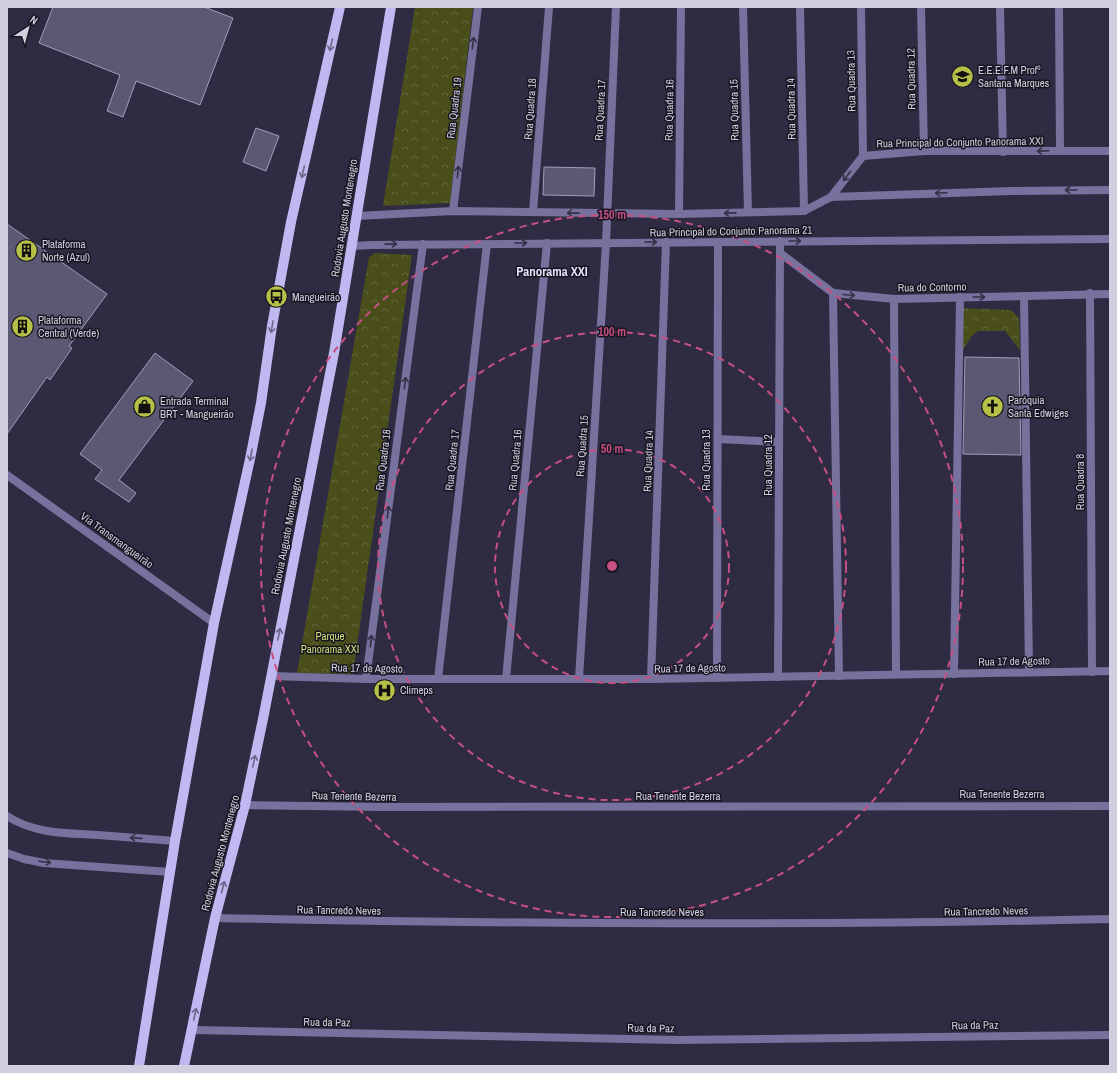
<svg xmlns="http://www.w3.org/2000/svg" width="1117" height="1073" font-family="'Archivo Narrow',sans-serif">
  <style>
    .forest { fill: url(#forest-crowns) }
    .building { fill: #5b5873; stroke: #a19dbb }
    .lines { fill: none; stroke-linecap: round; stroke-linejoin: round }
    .minor { stroke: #77719e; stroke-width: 8 }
    .tertiary { stroke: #77719e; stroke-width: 8 }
    .primary { stroke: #c0b8f0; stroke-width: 10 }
    .oneway { stroke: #343146 }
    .oneway2 { stroke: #6c6688 }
    .ring { fill: none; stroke: #c64f83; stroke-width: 2; stroke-dasharray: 7 5 }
    .labels { text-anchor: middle; stroke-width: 3; stroke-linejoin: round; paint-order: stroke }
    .poi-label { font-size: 11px; fill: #d1cfdf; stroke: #171520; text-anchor: start }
    .street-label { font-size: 11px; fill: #d1cfdf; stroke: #171520 }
    .park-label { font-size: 11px; fill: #d3de7b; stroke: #171520 }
    .quarter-label { font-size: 13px; font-weight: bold; fill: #e3e0fa; stroke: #171520 }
    .centre { fill: #c64f83; stroke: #171520; stroke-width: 2 }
    .ring-label { font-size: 12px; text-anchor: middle; font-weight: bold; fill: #c64f83; stroke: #171520; stroke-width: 3; stroke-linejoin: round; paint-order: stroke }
  </style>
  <defs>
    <pattern id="forest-crowns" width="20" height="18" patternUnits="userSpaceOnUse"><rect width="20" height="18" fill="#494e1b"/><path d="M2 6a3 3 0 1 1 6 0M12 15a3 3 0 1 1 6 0" fill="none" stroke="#62663c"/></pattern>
  </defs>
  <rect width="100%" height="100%" fill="#2f2b43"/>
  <!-- forest -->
  <g class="forest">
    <path d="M415 7H473L450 203 383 206Z"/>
    <path d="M375 253 412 255 353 674 297 673 369 257Z"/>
    <path d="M960 308 1011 310 1019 318 1020 350 1005 331H978L971 337 958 358Z"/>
  </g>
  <!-- building -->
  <g class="building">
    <path d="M53 7H204L233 18 200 105 136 81 123 117 107 111 120 75 39 43Z"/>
    <path d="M256 128 279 136 266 171 243 162Z"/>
    <path d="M544 167 595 168 594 196 543 195Z"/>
    <path d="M7 224 107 294 69 346 72 348 50 380 47 377 7 434Z"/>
    <path d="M155 353 193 381 119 480 136 493 129 502 95 479 102 470 80 454Z"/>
    <path d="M965 357 1019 358 1021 455 963 454Z"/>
  </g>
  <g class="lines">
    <!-- minor -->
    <g class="minor">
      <path d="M743 7 748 212"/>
      <path d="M800 7 804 211"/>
      <path d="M861 7 863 156"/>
      <path d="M921 7 924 151"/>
      <path d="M1000 7 1003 152"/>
      <path d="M1059 7 1060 150"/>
      <path d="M831 197 863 156 924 151H1110"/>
      <path d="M453 211 478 7"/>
      <path d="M533 212 549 7"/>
      <path d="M679 214 681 7"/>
      <path d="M357 216 453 211 679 214 804 211 831 197 1012 191 1110 190"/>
      <path d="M780 241V253L833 293 894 299 1110 294"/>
      <path d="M352 246 372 245 1110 239"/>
      <path d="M833 293 839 676"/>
      <path d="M1090 293 1092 672"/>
      <path d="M1024 296 1029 671"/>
      <path d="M894 299 896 674"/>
      <path d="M718 439 779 442"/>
      <path d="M954 674 960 297"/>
      <path d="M271 676 366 679H651L1110 671"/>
      <path d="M778 677 780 253"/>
      <path d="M717 678 718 242"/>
      <path d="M366 679 423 244"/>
      <path d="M438 679 487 244"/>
      <path d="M506 679 547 243"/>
      <path d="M579 679 606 243 616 7"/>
      <path d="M651 679 666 242"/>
      <path d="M245 805 383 807 1110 806"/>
      <path d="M215 918C513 924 812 926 1110 919"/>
      <path d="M192 1030 677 1040 1110 1035"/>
    </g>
    <!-- tertiary -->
    <g class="tertiary">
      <path d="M7 475 214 623"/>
      <path d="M7 816C34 834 67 833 98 835 124 837 149 839 175 841"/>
      <path d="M7 853 24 859 44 863 170 872"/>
    </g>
    <!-- primary -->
    <g class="primary">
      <path d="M139 1066 175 841 214 623 250 459 261 403 272 326 291 222 340 7"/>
      <path d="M184 1066 215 918 245 805 263 719 334 353 391 7"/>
    </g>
  </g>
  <!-- one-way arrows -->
  <defs><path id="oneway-shaft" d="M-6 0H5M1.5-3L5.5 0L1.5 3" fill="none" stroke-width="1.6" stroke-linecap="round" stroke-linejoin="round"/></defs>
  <g class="oneway">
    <use href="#oneway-shaft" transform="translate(473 43) rotate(-83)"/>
    <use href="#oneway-shaft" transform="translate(1043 151) rotate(178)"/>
    <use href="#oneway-shaft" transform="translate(458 172) rotate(-83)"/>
    <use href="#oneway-shaft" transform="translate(847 176) rotate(127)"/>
    <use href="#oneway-shaft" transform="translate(1071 190) rotate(180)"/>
    <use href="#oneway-shaft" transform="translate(941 193) rotate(178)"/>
    <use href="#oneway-shaft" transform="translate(573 213) rotate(-179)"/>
    <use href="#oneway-shaft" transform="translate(730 213) rotate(179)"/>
    <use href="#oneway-shaft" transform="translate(795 241)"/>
    <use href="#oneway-shaft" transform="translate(651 242)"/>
    <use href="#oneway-shaft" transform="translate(521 243)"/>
    <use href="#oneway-shaft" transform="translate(391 244) rotate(-1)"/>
    <use href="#oneway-shaft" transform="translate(849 295) rotate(5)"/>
    <use href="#oneway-shaft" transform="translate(979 297)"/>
    <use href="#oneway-shaft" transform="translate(405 383) rotate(-83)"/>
    <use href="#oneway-shaft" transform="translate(388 512) rotate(-83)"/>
    <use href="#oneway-shaft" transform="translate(371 641) rotate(-83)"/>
    <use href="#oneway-shaft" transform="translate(136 838) rotate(-176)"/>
    <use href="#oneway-shaft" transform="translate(45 862) rotate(7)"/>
  </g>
  <g class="oneway2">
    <use href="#oneway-shaft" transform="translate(331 45) rotate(103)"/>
    <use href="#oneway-shaft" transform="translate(303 172) rotate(103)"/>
    <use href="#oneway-shaft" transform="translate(272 327) rotate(100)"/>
    <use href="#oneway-shaft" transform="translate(251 455) rotate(101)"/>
    <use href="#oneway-shaft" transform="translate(279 634) rotate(-79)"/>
    <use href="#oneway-shaft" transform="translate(254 761) rotate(-78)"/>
    <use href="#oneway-shaft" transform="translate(223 887) rotate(-75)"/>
    <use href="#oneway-shaft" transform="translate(195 1014) rotate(-78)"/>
  </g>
  <!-- distance rings -->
  <g class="ring">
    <circle cx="612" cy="566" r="117"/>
    <circle cx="612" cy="566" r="234"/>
    <circle cx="612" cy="566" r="351"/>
  </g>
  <!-- icons -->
  <defs>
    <symbol id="school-disc" viewBox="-11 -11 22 22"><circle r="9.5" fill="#b7c148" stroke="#171520"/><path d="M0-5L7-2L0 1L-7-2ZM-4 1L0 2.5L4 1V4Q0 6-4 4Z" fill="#111"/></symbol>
    <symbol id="building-disc" viewBox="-11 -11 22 22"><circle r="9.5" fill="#b7c148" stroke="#171520"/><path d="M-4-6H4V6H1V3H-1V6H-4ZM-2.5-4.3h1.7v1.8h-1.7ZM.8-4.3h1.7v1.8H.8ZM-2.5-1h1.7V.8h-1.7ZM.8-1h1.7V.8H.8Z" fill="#111"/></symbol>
    <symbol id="bus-disc" viewBox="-11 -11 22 22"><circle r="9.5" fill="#b7c148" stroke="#171520"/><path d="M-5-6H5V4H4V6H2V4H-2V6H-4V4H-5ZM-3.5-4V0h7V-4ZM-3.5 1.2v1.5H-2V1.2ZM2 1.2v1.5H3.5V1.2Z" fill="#111"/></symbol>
    <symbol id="church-disc" viewBox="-11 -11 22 22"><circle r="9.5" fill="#b7c148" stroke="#171520"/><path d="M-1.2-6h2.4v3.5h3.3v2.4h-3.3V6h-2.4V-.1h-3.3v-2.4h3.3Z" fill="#111"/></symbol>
    <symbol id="shop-disc" viewBox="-11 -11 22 22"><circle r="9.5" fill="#b7c148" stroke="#171520"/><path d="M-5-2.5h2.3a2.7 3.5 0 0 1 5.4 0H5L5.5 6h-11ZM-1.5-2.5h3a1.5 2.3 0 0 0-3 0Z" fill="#111"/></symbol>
    <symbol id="hospital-disc" viewBox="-11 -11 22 22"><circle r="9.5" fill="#b7c148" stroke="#171520"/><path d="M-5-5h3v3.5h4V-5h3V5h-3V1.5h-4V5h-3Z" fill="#111"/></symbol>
  </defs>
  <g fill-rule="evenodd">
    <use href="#school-disc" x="950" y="64" width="25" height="25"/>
    <use href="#building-disc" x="14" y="238" width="25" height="25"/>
    <use href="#bus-disc" x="264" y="284" width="25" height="25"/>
    <use href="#building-disc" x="10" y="314" width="25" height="25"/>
    <use href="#church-disc" x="980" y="394" width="25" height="25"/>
    <use href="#shop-disc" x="132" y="394" width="25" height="25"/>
    <use href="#hospital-disc" x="372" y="678" width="25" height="25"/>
  </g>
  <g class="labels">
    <!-- poi labels -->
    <g class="poi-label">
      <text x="978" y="74">E.E.E.F.M Profº<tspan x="978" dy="13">Santana Marques</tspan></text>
      <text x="42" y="248">Plataforma<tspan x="42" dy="13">Norte (Azul)</tspan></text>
      <text x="292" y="301">Mangueirão</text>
      <text x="38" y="324">Plataforma<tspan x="38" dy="13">Central (Verde)</tspan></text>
      <text x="1008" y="404">Paróquia<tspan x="1008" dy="13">Santa Edwiges</tspan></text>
      <text x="160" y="405">Entrada Terminal<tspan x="160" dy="13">BRT - Mangueirão</tspan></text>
      <text x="400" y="694">Climeps</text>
    </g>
    <!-- street labels -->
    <g class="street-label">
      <text transform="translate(911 79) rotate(-91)" y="4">Rua Quadra 12</text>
      <text transform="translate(851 81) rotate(-91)" y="4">Rua Quadra 13</text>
      <text transform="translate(454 108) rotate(-83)" y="4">Rua Quadra 19</text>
      <text transform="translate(530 109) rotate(-86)" y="4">Rua Quadra 18</text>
      <text transform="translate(791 109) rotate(-91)" y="4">Rua Quadra 14</text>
      <text transform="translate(600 110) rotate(-87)" y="4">Rua Quadra 17</text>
      <text transform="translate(669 110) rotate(-89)" y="4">Rua Quadra 16</text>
      <text transform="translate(734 110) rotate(-91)" y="4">Rua Quadra 15</text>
      <text transform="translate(960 142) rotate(-1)" y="4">Rua Principal do Conjunto Panorama XXI</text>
      <text transform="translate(344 218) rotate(-81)" y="4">Rodovia Augusto Montenegro</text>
      <text transform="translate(731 231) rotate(-1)" y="4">Rua Principal do Conjunto Panorama 21</text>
      <text transform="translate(932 287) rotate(-1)" y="4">Rua do Contorno</text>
      <text transform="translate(582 446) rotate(-86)" y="4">Rua Quadra 15</text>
      <text transform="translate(383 460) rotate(-83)" y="4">Rua Quadra 18</text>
      <text transform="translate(452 460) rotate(-84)" y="4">Rua Quadra 17</text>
      <text transform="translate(515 460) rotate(-85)" y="4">Rua Quadra 16</text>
      <text transform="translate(706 460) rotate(-90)" y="4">Rua Quadra 13</text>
      <text transform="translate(648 461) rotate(-88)" y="4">Rua Quadra 14</text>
      <text transform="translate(768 465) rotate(-90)" y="4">Rua Quadra 12</text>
      <text transform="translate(1080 482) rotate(-90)" y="4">Rua Quadra 8</text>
      <text transform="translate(286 536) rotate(-79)" y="4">Rodovia Augusto Montenegro</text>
      <text transform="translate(117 540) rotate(36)" y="4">Via Transmangueirão</text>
      <text transform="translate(1014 661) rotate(-1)" y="4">Rua 17 de Agosto</text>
      <text transform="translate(367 668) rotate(1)" y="4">Rua 17 de Agosto</text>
      <text transform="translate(690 668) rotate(-1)" y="4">Rua 17 de Agosto</text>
      <text x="1002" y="798">Rua Tenente Bezerra</text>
      <text transform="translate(354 796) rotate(1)" y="4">Rua Tenente Bezerra</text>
      <text x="678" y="800">Rua Tenente Bezerra</text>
      <text transform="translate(220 853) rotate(-75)" y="4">Rodovia Augusto Montenegro</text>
      <text transform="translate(339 910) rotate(1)" y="4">Rua Tancredo Neves</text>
      <text transform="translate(986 911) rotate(-1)" y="4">Rua Tancredo Neves</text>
      <text x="662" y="916">Rua Tancredo Neves</text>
      <text transform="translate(327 1022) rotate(1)" y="4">Rua da Paz</text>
      <text transform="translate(975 1025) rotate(-1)" y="4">Rua da Paz</text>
      <text transform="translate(651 1028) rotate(1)" y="4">Rua da Paz</text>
    </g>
    <!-- park labels -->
    <g class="park-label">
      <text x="330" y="640">Parque<tspan x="330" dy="13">Panorama XXI</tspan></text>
    </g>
    <!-- quarter labels -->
    <g class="quarter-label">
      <text x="552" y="276">Panorama XXI</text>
    </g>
  </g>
  <circle cx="612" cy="566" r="6" class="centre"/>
  <g class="ring-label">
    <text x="612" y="219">150 m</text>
    <text x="612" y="336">100 m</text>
    <text x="612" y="453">50 m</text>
  </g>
  <!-- border -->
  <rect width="1117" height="1073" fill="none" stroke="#d1cfdf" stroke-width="16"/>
  <!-- north arrow -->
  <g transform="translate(28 28) rotate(36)" stroke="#171520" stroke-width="3" paint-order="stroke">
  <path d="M0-3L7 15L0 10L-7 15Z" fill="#d1cfdf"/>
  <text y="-6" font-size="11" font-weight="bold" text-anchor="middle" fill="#d1cfdf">N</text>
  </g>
</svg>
